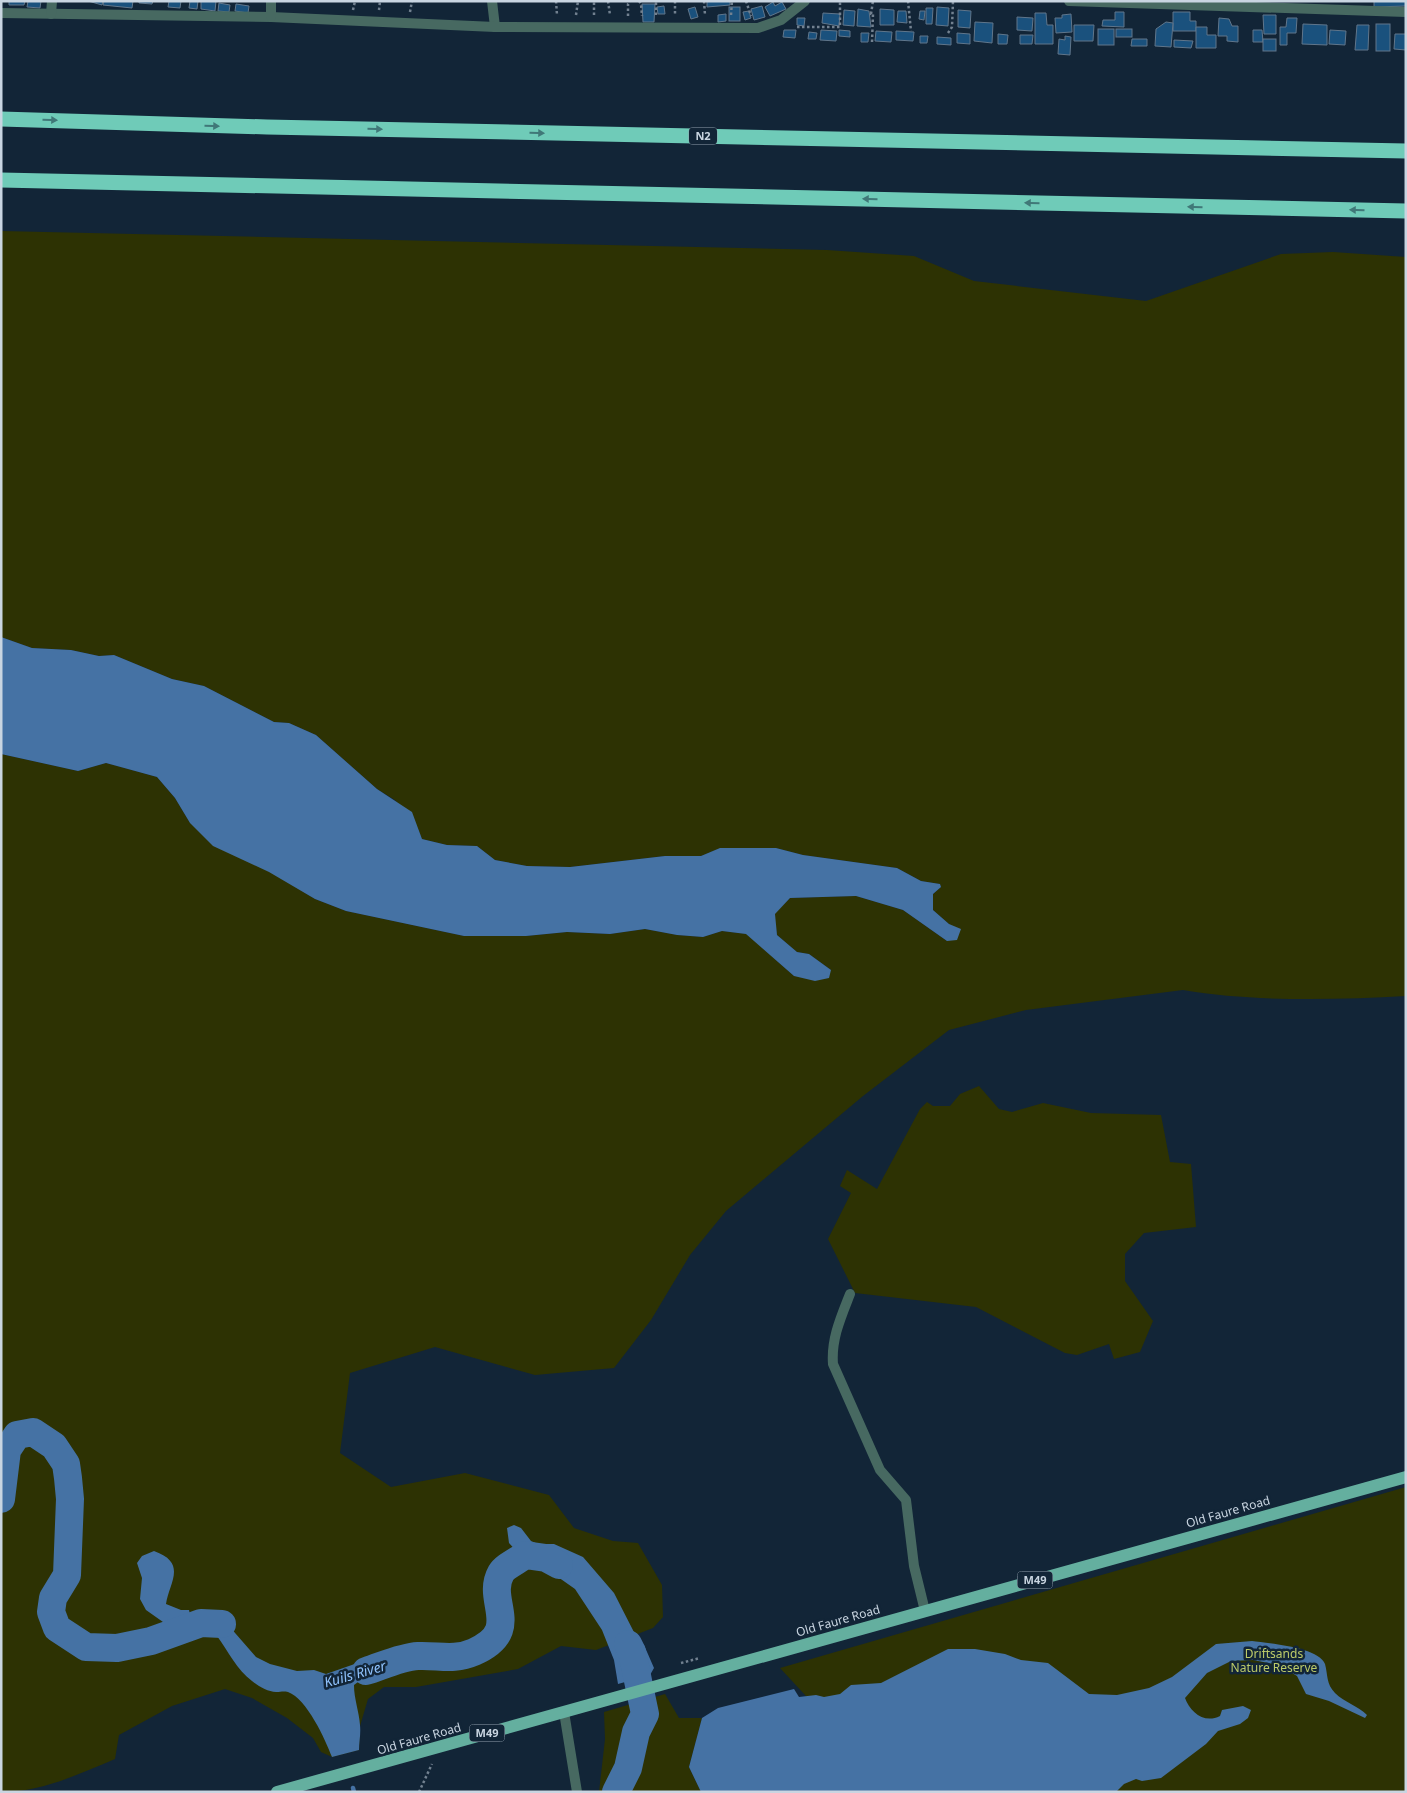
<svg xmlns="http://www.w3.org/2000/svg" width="1407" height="1793" font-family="'Noto Sans',sans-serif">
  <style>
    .green { fill: #2d3203 }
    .water { fill: #4572a4 }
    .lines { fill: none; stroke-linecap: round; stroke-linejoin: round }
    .stream { stroke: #4572a4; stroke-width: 4.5 }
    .river { stroke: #4572a4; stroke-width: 28 }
    .building { fill: #1a517d; stroke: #60768b }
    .path { stroke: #728190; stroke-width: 2.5; stroke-dasharray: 2.5 2.5; stroke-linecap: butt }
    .street { stroke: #476961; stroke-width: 10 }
    .primary { stroke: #64af9f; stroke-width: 12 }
    .highway { stroke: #6fcbb8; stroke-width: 15 }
    .oneway { fill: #407878 }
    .labels { text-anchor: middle; stroke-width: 5; stroke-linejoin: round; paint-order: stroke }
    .shield { fill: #122537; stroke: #92a0ae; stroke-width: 1 }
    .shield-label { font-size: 11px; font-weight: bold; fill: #c9d5e1 }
    .street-label { font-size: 12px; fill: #c9d5e1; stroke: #122537 }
    .park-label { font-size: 12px; fill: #bdcb69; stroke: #122537 }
    .water-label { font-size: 14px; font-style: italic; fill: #8fc2fc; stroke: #122537 }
  </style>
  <rect width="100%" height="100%" fill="#122537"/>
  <!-- green -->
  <g class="green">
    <path d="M1 231 827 250 914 256 974 281 1146 301 1281 254 1333 252 1406 257V996C1334 1000 1254 1002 1183 990L1026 1010 949 1030 863 1096 726 1211 690 1255 651 1320 614 1368 535 1375 435 1347 350 1373 340 1453 391 1487 465 1473 549 1495 574 1528 613 1541 638 1543 662 1585 663 1617 653 1628 596 1650 561 1646 518 1669 416 1687H384L368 1699 360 1726 359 1750 332 1757 321 1752 313 1738 287 1718 252 1698 225 1689 172 1706 119 1735 115 1759C79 1774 42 1792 1 1792V754L78 771 106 763 157 777 175 798 190 823 315 899 346 911 464 936H526L567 932 610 934 645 929 677 935 703 937 722 931 747 934 794 976 831 970 809 954 797 952 777 935 774 914 790 898 856 896 903 910 947 941 949 924 933 910V894L941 887 940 884 921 881 897 868 803 855 776 848H721L701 856H665L570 867 527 866 495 860 477 846 447 845 422 839 417 827 395 800 377 789 316 735 289 723 274 722 204 686 172 679 114 655 99 656 71 650 32 648 1 637Z"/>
    <path d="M979 1086 999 1109 1012 1112 1043 1103 1091 1113 1161 1115 1170 1162 1191 1164 1196 1227 1144 1233 1125 1254V1281L1153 1321 1140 1352 1114 1359 1109 1344 1077 1355 1065 1353 976 1307 855 1293 828 1239 851 1193 840 1186 847 1170 877 1189 920 1109 927 1102 933 1106H950L960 1094Z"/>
    <path d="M1406 1487V1792H895L780 1668Z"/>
    <path d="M665 1694 679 1718H702L689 1767 701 1792H599L605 1739 604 1712Z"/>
  </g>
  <!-- water -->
  <g class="water">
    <path d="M1 637 32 648 71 650 99 656 114 655 172 679 204 686 274 722 289 723 316 735 377 789 412 812 422 839 447 845 477 846 495 860 527 866 570 867 665 856H701L720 848H776L803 855 897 868 921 881 940 884 941 887 933 894V910L949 924 961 929 957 940 947 941 903 910 856 896 790 898 775 914 777 935 797 952 809 954 831 970 829 978 815 981 794 976 746 934 722 931 703 937 677 935 645 929 610 934 567 932 526 936H464L346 911 315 899 269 872 213 846 190 823 175 798 157 777 106 763 78 771 1 754Z"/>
    <path d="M514 1525 521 1528 531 1541 538 1544H554L583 1557 614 1593 638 1640 644 1645 654 1668 650 1675 618 1684 614 1660 602 1630 575 1589 548 1570 531 1567 509 1543 507 1528Z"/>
    <path d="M154 1551C188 1563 169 1583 166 1604L181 1610H189L191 1619 211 1614 222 1618 256 1657 270 1664 297 1671 314 1670 326 1674 389 1652 400 1657 404 1664 403 1668 358 1682 354 1685C354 1699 359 1711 360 1725 361 1734 359 1742 359 1750L332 1757C325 1739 307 1699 288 1692 283 1691 281 1692 276 1692 268 1692 258 1686 252 1681 237 1670 228 1651 217 1636L163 1622 146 1610 140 1599 142 1578 137 1563 142 1556Z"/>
    <path d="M1252 1641C1268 1643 1319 1647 1325 1664 1328 1675 1326 1684 1335 1693 1344 1702 1358 1706 1367 1715L1365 1718 1329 1701 1306 1694 1297 1676 1279 1665 1253 1660 1231 1661 1207 1673 1185 1698C1190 1712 1204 1724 1220 1716L1222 1710 1243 1706 1251 1710 1248 1718 1240 1724 1218 1731 1206 1744 1161 1778 1142 1781 1136 1779 1124 1784 1116 1792H701L689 1767 702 1718 718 1708 794 1689 799 1697 816 1695 824 1697 840 1694 851 1685 881 1683 948 1649H975L1005 1654 1021 1660 1048 1663 1089 1694 1117 1695 1149 1688 1172 1677 1216 1644Z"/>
  </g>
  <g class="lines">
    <!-- stream -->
    <path class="stream" d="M353 1788 354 1792"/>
    <!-- river -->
    <g class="river">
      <path d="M1 1499 7 1450 17 1435 33 1432 54 1446 66 1464 68 1478 70 1499 67 1575 53 1598 51 1612 57 1628 86 1647 117 1648 151 1641 201 1623 222 1624"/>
      <path d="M366 1671C382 1666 401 1657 418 1656 439 1655 453 1661 474 1652 524 1630 485 1601 501 1573 505 1566 519 1560 525 1555L546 1558 559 1565"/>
      <path d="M616 1792 628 1768 636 1732 645 1714 632 1652 628 1644"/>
    </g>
  </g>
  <!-- building -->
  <g class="building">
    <path d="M9 1H25L24 5H9Z"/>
    <path d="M28 1H41L40 8 27 7Z"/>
    <path d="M88 1H103L102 5Z"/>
    <path d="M104 1H133L132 8 103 5Z"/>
    <path d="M139 1H153L152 4 139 3Z"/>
    <path d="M169 1H181L180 8 168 7Z"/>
    <path d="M190 1H198L197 9 189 8Z"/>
    <path d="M201 1H216L215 11 201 9Z"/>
    <path d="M707 1H730V5L707 7Z"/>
    <path d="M1374 1H1406V6L1374 7Z"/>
    <path d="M773 2 775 6 782 2 786 9 770 16 765 7Z"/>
    <path d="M219 3 230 5 229 12 218 11Z"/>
    <path d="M236 4 249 6 248 13 235 11Z"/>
    <path d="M642 4H655L654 22H643Z"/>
    <path d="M664 6 665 14H658L657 7Z"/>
    <path d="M762 6 765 17 754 20 751 9Z"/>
    <path d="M695 7 698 17 691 19 688 9Z"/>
    <rect x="729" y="7" width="11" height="14"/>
    <path d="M937 7 949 8 948 26 936 25Z"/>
    <path d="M926 8H933L932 24H926Z"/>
    <path d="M858 9 869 11 871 27 857 26Z"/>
    <path d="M880 9 894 10V25H880Z"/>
    <path d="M844 10 855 11 854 26 843 25Z"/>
    <path d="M958 10 971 11 970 28 958 27Z"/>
    <path d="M749 11 751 18 745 20 743 12Z"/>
    <path d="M898 11H906L907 23 897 22Z"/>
    <path d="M920 11H925L924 20 919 19Z"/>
    <path d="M1115 12H1124V27L1102 26 1103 20H1115Z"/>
    <path d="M1173 12H1190V21H1196V31H1173Z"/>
    <path d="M823 13 840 14 839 26 822 23Z"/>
    <path d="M1035 13H1046L1047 25H1053V44H1035Z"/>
    <path d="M726 14V21L718 22V15Z"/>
    <path d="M1071 14 1072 32 1056 33 1055 18H1062V15Z"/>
    <path d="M1263 15H1276V34H1264Z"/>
    <path d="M1017 17 1033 18 1032 31 1017 30Z"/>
    <path d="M797 18H805L804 26 797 25Z"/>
    <path d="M1219 18 1229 19 1232 26H1238V42L1227 41V36H1218Z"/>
    <path d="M1287 18H1297L1296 33H1287V45H1280V27H1286Z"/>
    <path d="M975 22 993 23 992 43 974 41Z"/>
    <path d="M1166 22 1173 23 1171 47 1155 46 1156 29Z"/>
    <path d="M1303 24 1327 25V45L1302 44Z"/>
    <rect x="1376" y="24" width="14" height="27"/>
    <path d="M1074 25H1094L1093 41H1074Z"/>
    <path d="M1357 25H1369L1368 50H1355Z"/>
    <path d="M1196 27H1207V35H1216V48H1196Z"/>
    <rect x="1098" y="29" width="16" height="16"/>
    <rect x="1116" y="29" width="16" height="8"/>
    <path d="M784 30H796L795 38 783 37Z"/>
    <path d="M821 30 837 31 836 41 820 40Z"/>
    <path d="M839 30 850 31V37L839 36Z"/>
    <path d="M1253 30H1262L1263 42H1253Z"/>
    <path d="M1330 30 1346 31 1345 45 1329 44Z"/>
    <path d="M876 31 892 32 891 42 875 41Z"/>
    <path d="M896 31 914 32 913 41 896 40Z"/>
    <path d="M809 32 817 33 816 39H808Z"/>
    <path d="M861 33H869L868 42H861Z"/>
    <path d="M957 33 970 34V44L957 43Z"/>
    <path d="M998 34 1008 35 1007 44H998Z"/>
    <path d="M1395 34H1406V50L1394 49Z"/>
    <path d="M1020 35H1033L1032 44H1020Z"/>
    <path d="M920 36H928L927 43H920Z"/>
    <path d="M1065 36 1071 37 1070 55 1058 54 1059 39 1065 40Z"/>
    <path d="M937 37 951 38V45L937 44Z"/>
    <path d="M1132 39H1147V46H1131Z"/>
    <rect x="1263" y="39" width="13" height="12"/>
    <path d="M1174 40 1193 41 1191 48 1174 47Z"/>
  </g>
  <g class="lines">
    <!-- path -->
    <g class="path">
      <path d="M556 1 557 15"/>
      <path d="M608 1 610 15"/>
      <path d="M639 1 641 4 642 16"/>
      <path d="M675 1V15"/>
      <path d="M704 1 705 15"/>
      <path d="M746 1 751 16"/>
      <path d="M908 1 911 31"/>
      <path d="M353 10 355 1"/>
      <path d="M379 10 380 1"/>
      <path d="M410 12 412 1"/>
      <path d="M576 15 578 1"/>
      <path d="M594 15V1"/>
      <path d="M656 15V1"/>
      <path d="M731 15 732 1"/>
      <path d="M628 16V4L630 1"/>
      <path d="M797 27H840V1"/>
      <path d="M948 33 952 27 953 1"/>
      <path d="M872 42 873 14H871L873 1"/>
      <path d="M681 1663 700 1658"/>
      <path d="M419 1792 432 1764"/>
    </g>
    <!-- street -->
    <g class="street">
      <path d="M492 1 495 27"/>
      <path d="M1069 1 1406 12"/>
      <path d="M1 13 271 17 495 27 758 28 781 20 805 1"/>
      <path d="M51 14 52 1"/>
      <path d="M271 17V1"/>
      <path d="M850 1294C841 1317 831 1339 833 1364L880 1470 906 1500 914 1566 925 1611"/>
      <path d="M564 1712 577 1792"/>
    </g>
    <!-- primary -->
    <path class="primary" d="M277 1792 1406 1477"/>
    <!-- highway -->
    <g class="highway">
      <path d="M1 119 267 127 1406 151"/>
      <path d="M1 180 1406 211"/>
    </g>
  </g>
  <!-- one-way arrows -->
  <defs><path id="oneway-solid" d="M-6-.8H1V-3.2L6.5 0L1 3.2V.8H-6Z" transform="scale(1.25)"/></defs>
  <g class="oneway">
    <use href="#oneway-solid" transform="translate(50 120) rotate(2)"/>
    <use href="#oneway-solid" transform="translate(212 126) rotate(2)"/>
    <use href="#oneway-solid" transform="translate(375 129) rotate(1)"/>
    <use href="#oneway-solid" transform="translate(537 133) rotate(1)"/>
    <use href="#oneway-solid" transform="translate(870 199) rotate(-179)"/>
    <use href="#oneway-solid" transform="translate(1032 203) rotate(-179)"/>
    <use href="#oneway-solid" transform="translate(1195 207) rotate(-179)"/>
    <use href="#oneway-solid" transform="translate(1357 210) rotate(-179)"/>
  </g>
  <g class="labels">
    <!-- shield labels -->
    <g class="shield">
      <rect x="689" y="127.5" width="28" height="17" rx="4"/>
      <rect x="1017.5" y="1571.5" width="35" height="17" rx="4"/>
      <rect x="469.5" y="1724.5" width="35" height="17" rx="4"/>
    </g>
    <g class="shield-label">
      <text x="703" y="140">N2</text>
      <text x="1035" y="1584">M49</text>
      <text x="487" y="1737">M49</text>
    </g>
    <!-- street labels -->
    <g class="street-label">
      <text transform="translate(1228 1512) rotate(-16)" y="4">Old Faure Road</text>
      <text transform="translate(838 1621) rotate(-16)" y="4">Old Faure Road</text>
      <text transform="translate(419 1739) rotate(-16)" y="4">Old Faure Road</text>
    </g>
    <!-- park labels -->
    <g class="park-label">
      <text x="1274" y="1658">Driftsands<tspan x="1274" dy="14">Nature Reserve</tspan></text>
    </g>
    <!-- water labels -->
    <g class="water-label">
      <text transform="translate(355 1674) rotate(-16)" y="5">Kuils River</text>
    </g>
  </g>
  <!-- border -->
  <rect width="1407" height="1793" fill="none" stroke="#c9d5e1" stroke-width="5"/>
</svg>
